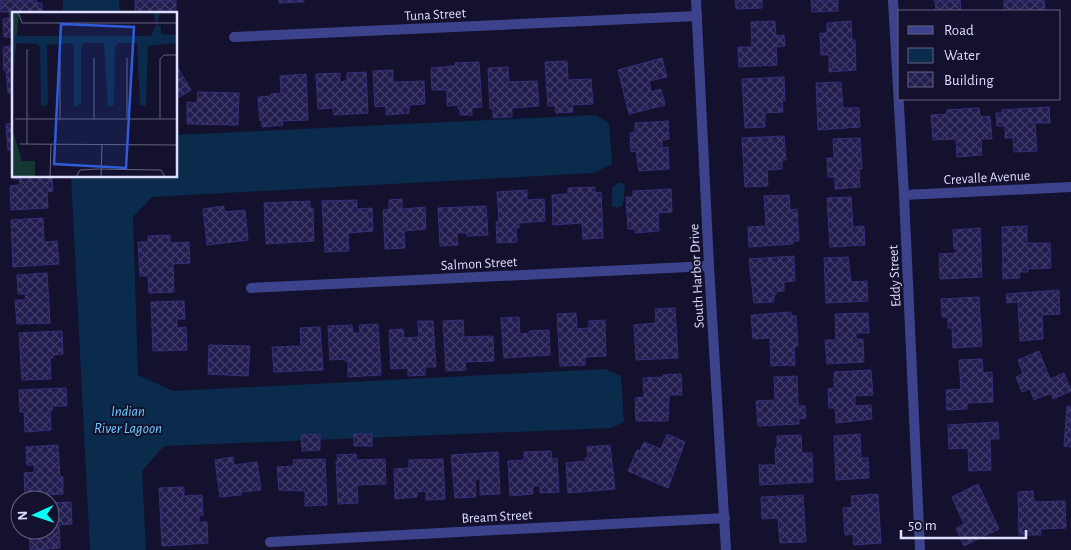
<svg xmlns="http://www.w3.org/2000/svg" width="1071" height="550" font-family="'Alegreya Sans',sans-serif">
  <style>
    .water { fill: #0a2b4c }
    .building { fill: url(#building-cross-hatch); stroke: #342f7a }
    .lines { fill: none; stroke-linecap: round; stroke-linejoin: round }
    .street { stroke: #3c438c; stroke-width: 10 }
    .labels { text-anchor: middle; stroke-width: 4; stroke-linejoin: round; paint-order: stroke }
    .street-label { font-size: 14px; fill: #ddf; stroke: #13112d }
    .water-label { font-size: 15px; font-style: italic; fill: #6bcdff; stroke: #13112d }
    .inset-road { fill: none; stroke: #646381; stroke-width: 1 }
    .view { fill: #305cdc; fill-opacity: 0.15; stroke: #305cdc; stroke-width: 2.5 }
    .inset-edge { fill: none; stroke: #ddf; stroke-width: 2.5 }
  </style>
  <defs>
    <pattern id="building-cross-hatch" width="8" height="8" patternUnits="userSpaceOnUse" patternTransform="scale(1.25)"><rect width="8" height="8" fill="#211d4e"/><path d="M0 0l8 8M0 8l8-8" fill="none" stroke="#413d69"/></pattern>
  </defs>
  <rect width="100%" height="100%" fill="#13112d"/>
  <!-- water -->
  <g class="water">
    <path d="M63 0H119L120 14H63Z"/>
    <path d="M595 115 609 123 612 164 593 173 152 197 133 217 138 375 173 391 605 369 621 376 624 422 611 428 164 446 142 471 146 550H90L71 176H176V135Z"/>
    <path d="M618 183H623L625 187 623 205 618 208 612 206V188Z"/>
  </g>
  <!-- building -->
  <g class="building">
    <path d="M0 0H36L37 3H42V14H14V37H4L3 19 10 18 9 12H1Z"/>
    <path d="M135 0H176V15L135 14Z"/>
    <path d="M279 0H304V2L279 3Z"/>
    <path d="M735 0H762V8L736 9Z"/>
    <path d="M811 0H838V11L812 12Z"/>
    <path d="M933 0H960L961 11H936L935 0Z"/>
    <path d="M1004 0H1044L1045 11H1004Z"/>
    <path d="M775 21 776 36 784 35 785 46 776 47 777 65 739 67 738 47H752L751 22Z"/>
    <path d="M851 21 852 40H855L856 70 829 72V55H821L820 33H827V23Z"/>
    <path d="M14 46V93H8L6 70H4L3 47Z"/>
    <path d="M662 58 667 77 649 81 651 92 661 89 665 105 629 114 618 70Z"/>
    <path d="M567 61 568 80 591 79 593 104 572 105 573 112 556 113 555 106H548L545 62Z"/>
    <path d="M479 62 482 107 472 108V115H460V109H458V105L447 106V90H432L431 68 455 66V63Z"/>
    <path d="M176 65 191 90 176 99Z"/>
    <path d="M508 67 509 82 537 81 539 106 512 108V117L493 118V109H490L488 68Z"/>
    <path d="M393 70V82L424 81 425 104 409 105V113L386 115V106L375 107 373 71Z"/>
    <path d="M366 72 368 113 334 115 333 108 318 109 316 74 340 73V82L347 81V73Z"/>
    <path d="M306 74 308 120 282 121 283 125 262 127V121H260L258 97 271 96V94L281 93 280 76Z"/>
    <path d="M784 77 785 101H782L783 112 765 113V127L745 128 742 79Z"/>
    <path d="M841 82 843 108H859L860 127 818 130 816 83Z"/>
    <path d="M198 92 239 93 238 125 187 124V102L197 103Z"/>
    <path d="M12 104H14V150H8L6 124 13 123Z"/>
    <path d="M1049 107 1050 123H1035L1037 151 1014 152 1013 138H1005V126H997L996 113H1002V110Z"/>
    <path d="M979 108 980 117 990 116 992 139H981L982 155 957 157 956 139 933 140 931 115 947 114V110Z"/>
    <path d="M668 121 669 139 662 140V148L668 147 669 169 639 171 636 151 631 152 630 133 635 132V123Z"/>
    <path d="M784 136 786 160H782V169L767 170 768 186 745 187 742 138Z"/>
    <path d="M860 138 862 169H859L860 187 835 189V177H828L827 158H834L833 139Z"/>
    <path d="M12 160H14V176H52L53 191 47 192 48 208 11 210 10 186 20 185 19 179H13Z"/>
    <path d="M595 187V193L601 192 603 238 583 239 582 223 553 225 552 195 568 194V188Z"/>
    <path d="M671 189 672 212 658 213 659 231 635 233V229H628L626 197H633V191Z"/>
    <path d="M527 190V200L544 199 545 221 519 223V228H516L517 242 497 243 496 222 499 221 497 192Z"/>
    <path d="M789 195 790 210 797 209 799 241H793V244L749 247 748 227 766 226 764 196Z"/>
    <path d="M851 197 853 227 864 226 865 245 830 247 827 198Z"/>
    <path d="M402 199V209L425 207 426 229 404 231 405 248 385 249 383 210 389 209V200Z"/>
    <path d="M357 200V209L372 208 373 231 348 233 349 251 325 252 322 201Z"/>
    <path d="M310 201V208H313L314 241 266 244 264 203Z"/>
    <path d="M224 206V212L245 210 248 240 207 245 203 209Z"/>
    <path d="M486 206 488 235 467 236 466 233H457L458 245 440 246 438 208Z"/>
    <path d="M43 218 44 242 57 241 59 264 13 267 11 220Z"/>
    <path d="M1027 226V243H1050L1051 268 1028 269V272H1019L1020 278 1003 279 1002 227Z"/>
    <path d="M980 228 982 277 940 279 939 254 956 253V248L954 249 953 230Z"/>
    <path d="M170 235V243L189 242 190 263 173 264 174 292 149 293 148 276H140L138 242H148V236Z"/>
    <path d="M794 256 795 281 784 282V291L776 292V295H774V302L754 303 749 259Z"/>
    <path d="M848 257 851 282 867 281 868 301 826 303 824 258Z"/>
    <path d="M47 273 50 323 17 324 15 300H26L25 294H18L17 275Z"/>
    <path d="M1059 290 1060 314 1042 315 1043 339 1020 341 1018 302 1007 303 1006 294Z"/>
    <path d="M979 297 982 346 953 348 952 328H948V317H942L941 299Z"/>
    <path d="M184 301 185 319H177V328L186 327 187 350 153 351 151 302Z"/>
    <path d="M675 308 678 358 636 360 634 325 656 323 655 309Z"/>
    <path d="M791 312V316H796L798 346 794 347 795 365 771 366 770 338 753 339 751 315Z"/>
    <path d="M576 313 577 329 589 328V321L605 320 606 356 585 357V365L560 366 557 314Z"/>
    <path d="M868 313 869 333H856V339H863L864 362 827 364 825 340H836L835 314Z"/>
    <path d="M519 317 520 334 529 333V331L549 330 550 355 504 358 501 318Z"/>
    <path d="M463 320 464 337 493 336 494 361 465 362 466 370 446 371 443 321Z"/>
    <path d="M418 321H433L436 367H425V375L408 376V368L391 369 389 330 403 329 404 338 419 337Z"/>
    <path d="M378 324 381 375 348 377V361H345V359L330 360 328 326 352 325 353 333H360L359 325Z"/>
    <path d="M320 327 323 370 274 372 272 347 301 346 300 328Z"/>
    <path d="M62 331 63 354 53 355V358H50L51 379 22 380 19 333Z"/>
    <path d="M209 345 250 346 248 376 208 374Z"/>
    <path d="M1039 351 1050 379 1064 373 1071 391 1053 399 1051 393 1034 400 1030 389 1022 392 1016 377 1023 374 1018 360Z"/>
    <path d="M982 359 983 373 992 372 993 402 967 403V409L947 410 946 390 961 389 959 360Z"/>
    <path d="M871 370 873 395 855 396V406L871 405 872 419 836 423 835 408H829L828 389 834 388V372Z"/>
    <path d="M681 374 682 395H669L668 421H636L635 398 644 397 643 378 663 377V375Z"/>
    <path d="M797 376 798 406H805L806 418 799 419V424L758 426 756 401 775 400 774 377Z"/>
    <path d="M66 388 67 406H52L53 410H50L51 430 25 432 24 412H20L19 390Z"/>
    <path d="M1067 406 1071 407V447L1064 446Z"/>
    <path d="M998 422 999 439H990L991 470 969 471 968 448 949 449 948 425Z"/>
    <path d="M320 434V450L302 451 301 435Z"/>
    <rect x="354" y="434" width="18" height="12"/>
    <path d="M667 434 685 442 668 488 628 471 637 450 640 451 644 442 661 449Z"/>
    <path d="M860 434 861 458H868L869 478 836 480 834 436Z"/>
    <path d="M801 435 802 453H812L813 482 760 485 759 465H776L775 448H777V436Z"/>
    <path d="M58 445 60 477H63V494L25 496 24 473 35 472 34 465H27L26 447Z"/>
    <path d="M610 445 615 489 568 493 566 463 586 461 585 458H588L587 447Z"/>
    <path d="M551 451 552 459 557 458 559 492 540 493V486H533V494L510 496 508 461 524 460V452Z"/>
    <path d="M498 452 500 494 480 495V479H475L476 497 455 498 451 455Z"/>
    <path d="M356 454 357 460 385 459 386 484 357 485 358 503 338 504 336 461H338L337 455Z"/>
    <path d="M233 457 234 465 257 462 261 490 241 492V495L220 497 215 460Z"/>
    <path d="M325 459 327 505 305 506V491L279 490 277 467 294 466 293 460Z"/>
    <path d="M443 459 445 499 426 500V491L417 492V497L395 499 394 469 409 468V460Z"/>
    <path d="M978 484 999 529 964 546 956 528 964 524 952 497Z"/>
    <path d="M184 487V496L202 495 203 515H199V522H207L208 543 162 546 159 488Z"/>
    <path d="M1033 491 1034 502 1065 501 1066 528 1040 529 1041 535H1019L1018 492Z"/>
    <path d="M878 494 881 543 854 545 853 534 845 535 843 508 852 507 851 496Z"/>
    <path d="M803 495 806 542 780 543 778 518 762 519 761 497Z"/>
    <path d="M71 502 72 524 59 525 60 548 30 550 29 530H50V503Z"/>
  </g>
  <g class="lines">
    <!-- street -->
    <g class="street">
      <path d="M696 0 709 266 726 550"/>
      <path d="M893 0 904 195 920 550"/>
      <path d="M234 37 697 16"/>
      <path d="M904 195 1071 187"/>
      <path d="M251 288 709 266"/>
      <path d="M270 542 725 518"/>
    </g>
  </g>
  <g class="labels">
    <!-- street labels -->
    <g class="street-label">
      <text transform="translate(435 14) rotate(-3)" y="5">Tuna Street</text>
      <text transform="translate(987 177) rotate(-3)" y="5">Crevalle Avenue</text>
      <text transform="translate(479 263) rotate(-3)" y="5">Salmon Street</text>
      <text transform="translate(696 276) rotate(-93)" y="5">South Harbor Drive</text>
      <text transform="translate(894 276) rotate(-93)" y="5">Eddy Street</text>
      <text transform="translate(497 516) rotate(-3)" y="5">Bream Street</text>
    </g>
    <!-- water labels -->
    <g class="water-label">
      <text x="128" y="416">Indian<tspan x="128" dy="17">River Lagoon</tspan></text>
    </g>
  </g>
  <!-- overview -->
  <g transform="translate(12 12)">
    <rect width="165" height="165" fill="#13112d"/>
    <path d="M0 0H7L0 75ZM0 116 10 149H23V165H0Z" fill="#143731"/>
    <path d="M142 0H148L145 13 149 14V22L165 23V31L136 34 134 95 128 93 125 31H106L103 34 102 93 96 95 92 31H71L69 35V92L62 95V34L59 31 35 33 36 93 29 94 28 35 25 32 3 31 0 94 2 24H139L144 13Z" fill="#0a2b4c"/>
    <path class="inset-road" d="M6 0 10 11H165M48 47V107M3 107H165M82 107V46M115 107V46M148 107V47L152 43H165M8 132 165 133M15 132V37M38 165 39 132M64 165 68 158 86 157 149 158 153 165M89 165 90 133"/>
    <path class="view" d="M49 12 122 15 114 156 42 152Z"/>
    <rect width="165" height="165" class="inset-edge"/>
  </g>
  <!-- legend -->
  <rect x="898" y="10" width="162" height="90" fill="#13112d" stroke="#646381"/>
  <rect x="908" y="26" width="25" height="8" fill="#3c438c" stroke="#646381"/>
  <text x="944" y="35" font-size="15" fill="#ddddff">Road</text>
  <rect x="908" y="48" width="25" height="15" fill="#0a2b4c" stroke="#646381"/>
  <text x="944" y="60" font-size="15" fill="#ddddff">Water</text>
  <rect x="908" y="72" width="25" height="15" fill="url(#building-cross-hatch)" stroke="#646381"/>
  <text x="944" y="85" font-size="15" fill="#ddddff">Building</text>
  <!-- north arrow -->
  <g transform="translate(35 515) rotate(267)"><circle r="24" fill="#13112d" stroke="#646381"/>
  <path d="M0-4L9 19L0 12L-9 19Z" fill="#09fff9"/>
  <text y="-8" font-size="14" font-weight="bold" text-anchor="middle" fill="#ddddff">N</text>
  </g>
  <!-- scale -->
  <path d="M901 530v8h125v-8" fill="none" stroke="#ddddff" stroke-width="2.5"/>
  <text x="908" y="530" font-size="15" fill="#ddddff" stroke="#13112d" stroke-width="4" paint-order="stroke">50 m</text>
</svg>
